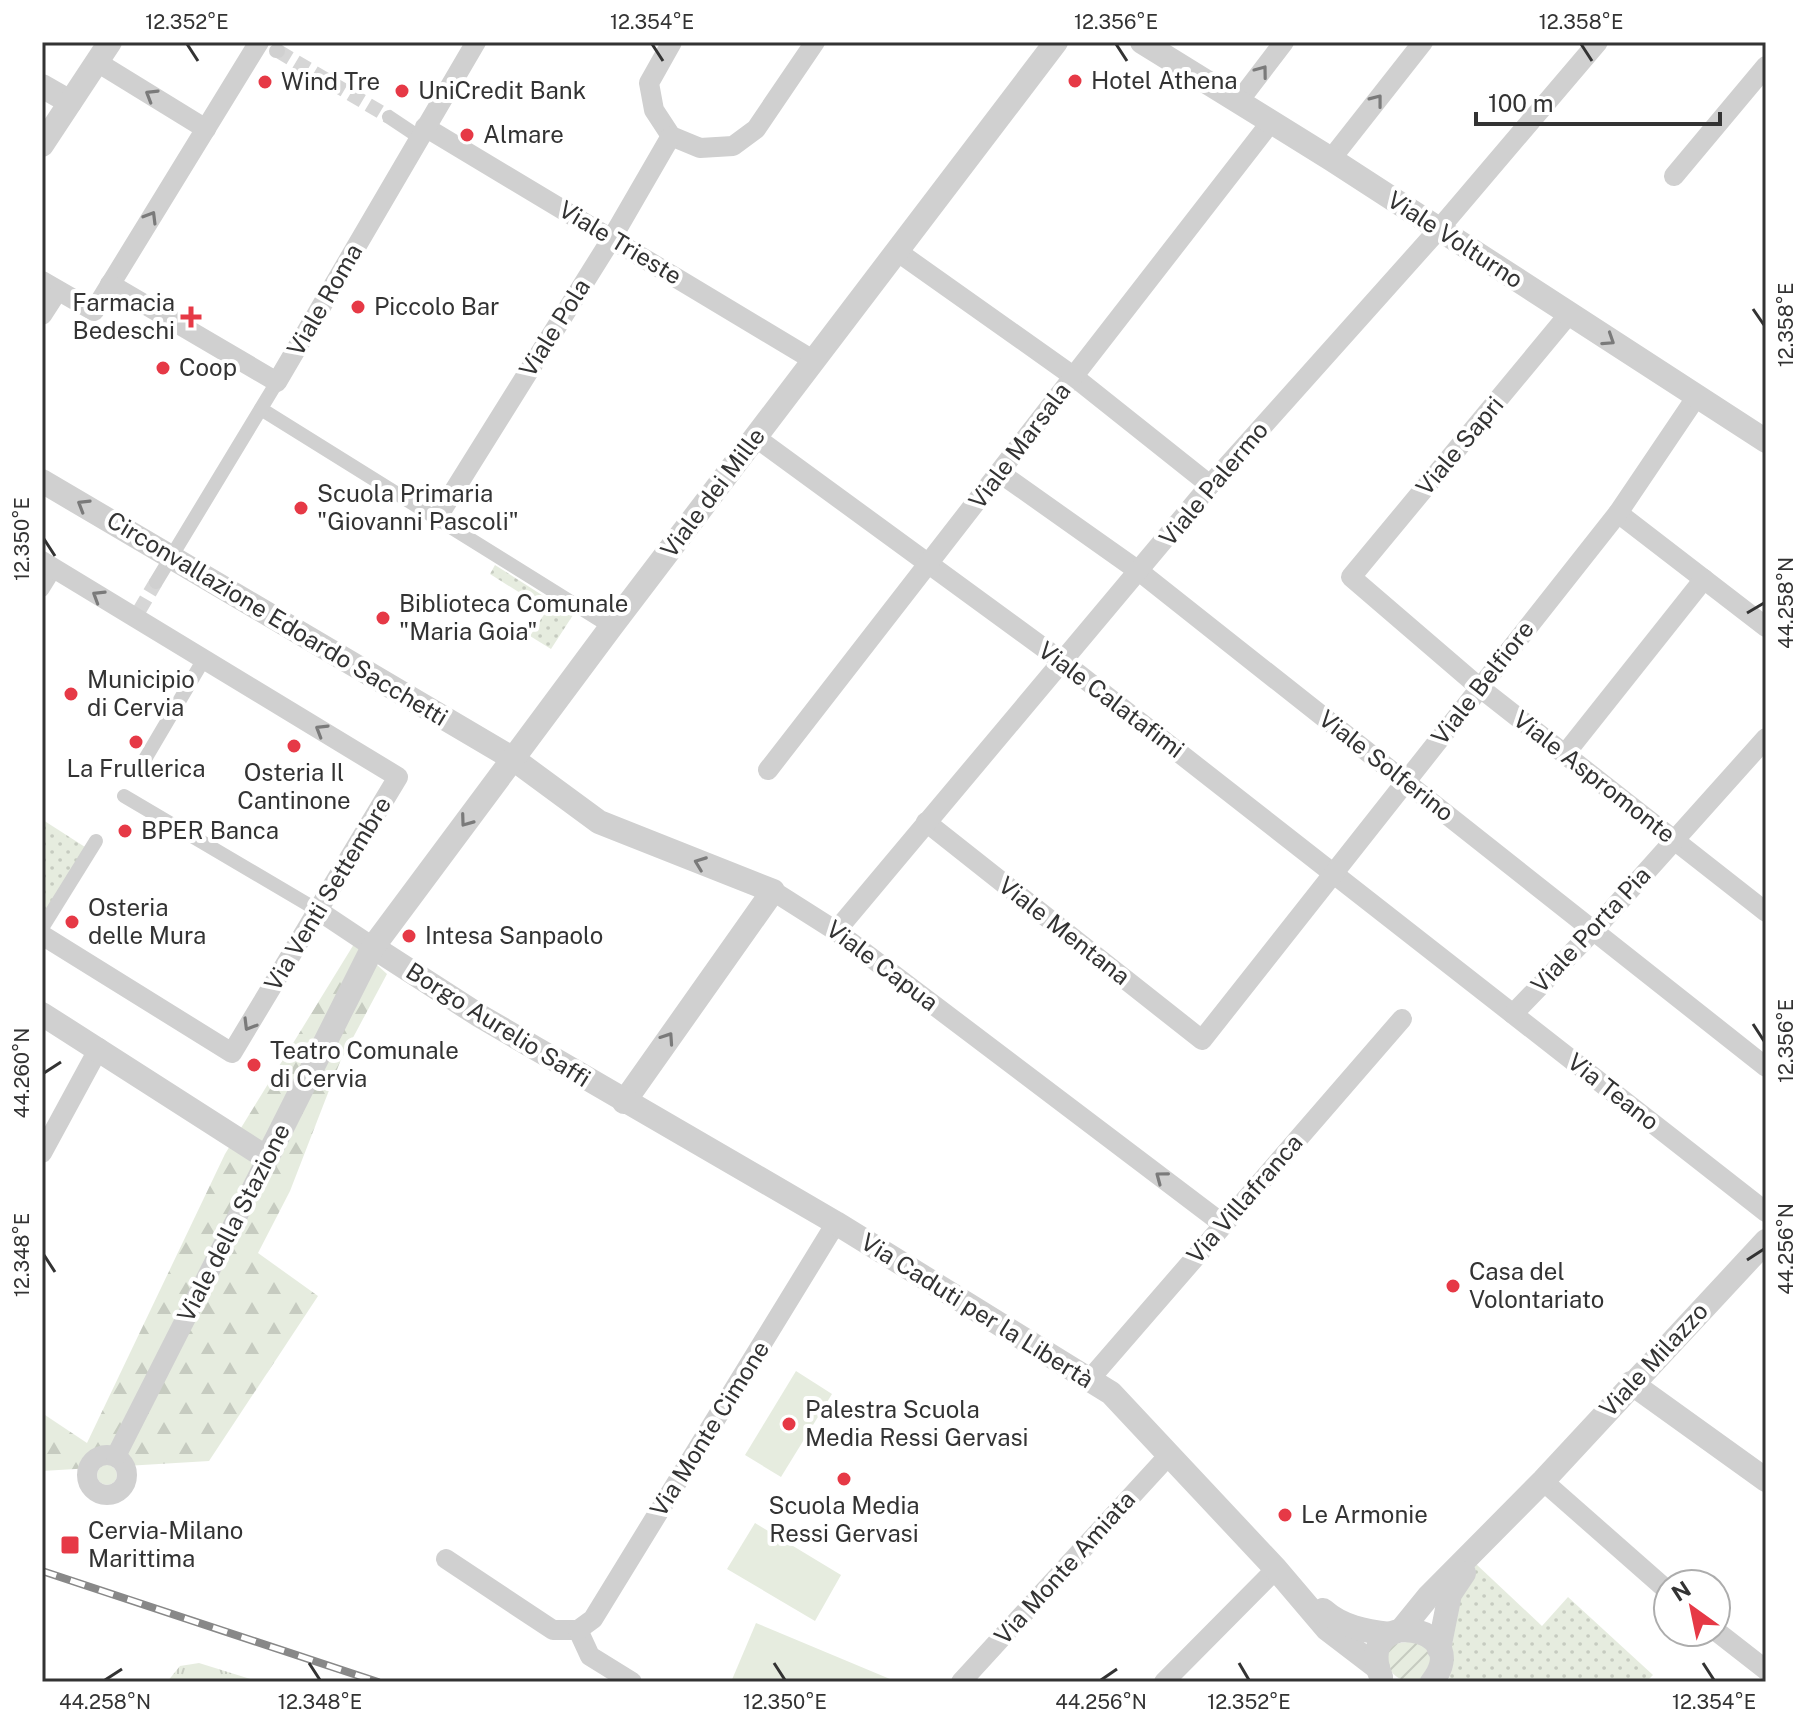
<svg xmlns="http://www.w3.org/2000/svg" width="1808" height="1724" font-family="'Public Sans',sans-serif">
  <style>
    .grass { fill: url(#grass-tufts) }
    .forest { fill: url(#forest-firs) }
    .park { fill: url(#park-dots) }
    .garden { fill: url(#garden-furrows) }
    .pitch { fill: #e6ecdf }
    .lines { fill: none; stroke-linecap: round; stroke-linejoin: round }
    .pedestrian-tunnel { stroke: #d6d6d6; stroke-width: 14; stroke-dasharray: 14 7; stroke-linecap: butt }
    .pedestrian { stroke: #d0d0d0; stroke-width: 14 }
    .minor { stroke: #d0d0d0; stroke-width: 20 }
    .tertiary { stroke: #d0d0d0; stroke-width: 24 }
    .rail-casing { stroke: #888; stroke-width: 8 }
    .rail { stroke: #fff; stroke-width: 5; stroke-dasharray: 15; stroke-linecap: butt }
    .oneway { stroke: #7a7a7a }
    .ticks { fill: none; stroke: #333; stroke-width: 3 }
    .poi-dot { fill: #e63946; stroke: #fff; stroke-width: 3 }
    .labels { text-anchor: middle; stroke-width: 8; stroke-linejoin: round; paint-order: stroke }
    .poi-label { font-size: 24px; fill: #333; stroke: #fff; text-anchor: start }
    .street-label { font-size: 24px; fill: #333; stroke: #fff }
    .neatline { fill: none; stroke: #333; stroke-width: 3 }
    .ticks-label { font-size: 20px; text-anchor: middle; fill: #333 }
  </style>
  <defs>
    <pattern id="grass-tufts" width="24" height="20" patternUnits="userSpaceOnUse" patternTransform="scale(2)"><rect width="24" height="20" fill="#e6ecdf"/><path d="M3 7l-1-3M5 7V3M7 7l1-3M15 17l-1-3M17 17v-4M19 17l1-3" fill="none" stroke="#c6cbc0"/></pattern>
    <pattern id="forest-firs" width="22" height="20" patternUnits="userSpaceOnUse" patternTransform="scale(2)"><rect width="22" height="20" fill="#e6ecdf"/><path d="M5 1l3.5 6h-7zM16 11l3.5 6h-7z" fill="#c6cbc0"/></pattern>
    <pattern id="park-dots" width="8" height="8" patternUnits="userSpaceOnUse" patternTransform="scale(2)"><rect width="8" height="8" fill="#e6ecdf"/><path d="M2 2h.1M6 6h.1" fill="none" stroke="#c6cbc0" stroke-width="1.8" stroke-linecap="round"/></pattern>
    <pattern id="garden-furrows" width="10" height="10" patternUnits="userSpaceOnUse" patternTransform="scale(2)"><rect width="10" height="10" fill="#e6ecdf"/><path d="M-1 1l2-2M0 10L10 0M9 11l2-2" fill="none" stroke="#c6cbc0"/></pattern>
  </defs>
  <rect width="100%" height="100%" fill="#fff"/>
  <!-- grass -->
  <g class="grass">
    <circle cx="107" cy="1475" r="10"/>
    <path d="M199 1663 260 1682H167L180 1666Z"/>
  </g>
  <!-- forest -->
  <path class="forest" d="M354 944 387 974 340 1062 290 1191 258 1253 318 1296 209 1461 42 1471V1413L87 1443 225 1154Z"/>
  <!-- park -->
  <g class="park">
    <path d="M495 565 573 615 551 649 530 636 547 610 490 574Z"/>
    <path d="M43 820 85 847 42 918V823Z"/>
    <path d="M1476 1564 1542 1626 1568 1597 1653 1675 1646 1682H1449L1456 1598Z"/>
  </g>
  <!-- garden -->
  <path class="garden" d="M1421 1640 1432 1659 1422 1678C1398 1689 1377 1665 1393 1644Z"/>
  <!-- pitch -->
  <g class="pitch">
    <path d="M796 1371 832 1394 781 1477 745 1455Z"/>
    <path d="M755 1523 841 1575 815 1621 727 1569Z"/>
    <path d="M756 1623 890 1679 889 1682H731Z"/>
  </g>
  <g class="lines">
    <!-- pedestrian-tunnel -->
    <g class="pedestrian-tunnel">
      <path d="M278 51 389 117"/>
      <path d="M139 611 156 582"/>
    </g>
    <!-- pedestrian -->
    <g class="pedestrian">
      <path d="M276 51H278"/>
      <path d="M389 117 419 137"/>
      <path d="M261 409 611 627"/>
      <path d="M156 582 277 382"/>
      <path d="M42 590 55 569"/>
      <path d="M138 771 204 659"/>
      <path d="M124 796 319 911"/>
      <path d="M42 928 96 841"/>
    </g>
    <!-- minor -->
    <g class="minor">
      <path d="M672 42 649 83 654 110 671 136 700 148 733 146 756 129 815 42"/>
      <path d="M97 62 206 129"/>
      <path d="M1239 101 1284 42"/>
      <path d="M425 127 813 360"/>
      <path d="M1331 159 1423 42"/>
      <path d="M1674 176 1766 66"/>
      <path d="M898 252 1073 376 1210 485"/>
      <path d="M42 281 94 311 259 42"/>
      <path d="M110 284 277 382 476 42"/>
      <path d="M1569 314 1351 577 1479 687 1766 912"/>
      <path d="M42 315 53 298"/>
      <path d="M755 437 1063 662 1766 1212"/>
      <path d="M1000 473 1140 572 1766 1067"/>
      <path d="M1618 513 1766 627"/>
      <path d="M437 518 612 238 671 136"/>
      <path d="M42 561 398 777 232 1053 42 935"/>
      <path d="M1565 754 1704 579"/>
      <path d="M768 770 1271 122"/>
      <path d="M926 822 1202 1040 1618 513 1697 396"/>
      <path d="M773 891 836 931 1223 1224"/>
      <path d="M319 911 373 947"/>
      <path d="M836 931 1210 485 1439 229 1598 42"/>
      <path d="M1513 1014 1594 930 1766 738"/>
      <path d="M42 1153 99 1048"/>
      <path d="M1089 1380 1402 1019"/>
      <circle cx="107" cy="1475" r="20"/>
      <path d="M116 1456 267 1158"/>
      <path d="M1543 1481 1668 1591"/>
      <path d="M446 1559 553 1630H578L590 1656 632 1682"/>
      <path d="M578 1630 593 1619 836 1223"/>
      <path d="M1716 1631 1766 1670"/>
      <path d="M961 1682 1169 1455"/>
      <path d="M1164 1682 1276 1569"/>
    </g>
    <!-- tertiary -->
    <g class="tertiary">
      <path d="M1142 42 1331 159 1766 441"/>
      <path d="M42 86 70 102"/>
      <path d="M42 145 110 42"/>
      <path d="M42 481 512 758 599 822 773 891 624 1102"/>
      <path d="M373 947 480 1016 836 1223 1111 1393 1276 1569 1327 1629 1378 1668"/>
      <path d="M42 1014 267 1158 373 947 611 627 1056 42"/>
      <path d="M1631 1383 1766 1480"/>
      <path d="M1323 1610C1342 1627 1365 1631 1390 1634"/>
      <path d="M1402 1629 1428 1597 1543 1481 1766 1241"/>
      <path d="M1439 1649 1450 1594 1464 1573"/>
      <path d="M1381 1677C1352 1605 1477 1624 1432 1682"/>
    </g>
    <defs>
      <path id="rail" d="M42 1571 378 1682"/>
    </defs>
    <!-- rail casing -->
    <use href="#rail" class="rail-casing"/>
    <!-- rail -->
    <use href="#rail" class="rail"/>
  </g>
  <!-- one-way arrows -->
  <defs><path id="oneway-chevron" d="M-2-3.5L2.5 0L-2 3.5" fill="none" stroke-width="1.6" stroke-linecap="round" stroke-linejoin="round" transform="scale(2)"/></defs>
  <g class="oneway">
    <use href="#oneway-chevron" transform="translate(1262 71) rotate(-53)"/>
    <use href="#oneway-chevron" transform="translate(151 95) rotate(-149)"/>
    <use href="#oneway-chevron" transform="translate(1377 100) rotate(-52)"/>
    <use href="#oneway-chevron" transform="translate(151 217) rotate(-59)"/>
    <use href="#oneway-chevron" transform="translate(1609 340) rotate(33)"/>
    <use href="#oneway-chevron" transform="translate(83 505) rotate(-149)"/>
    <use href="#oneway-chevron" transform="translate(98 596) rotate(-148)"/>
    <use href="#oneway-chevron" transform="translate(321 730) rotate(-149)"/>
    <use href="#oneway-chevron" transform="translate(466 821) rotate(126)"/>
    <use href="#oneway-chevron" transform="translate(700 863) rotate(-159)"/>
    <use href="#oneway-chevron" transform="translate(249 1025) rotate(121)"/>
    <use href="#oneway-chevron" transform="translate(668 1038) rotate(-56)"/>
    <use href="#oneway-chevron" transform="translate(1161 1177) rotate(-143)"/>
  </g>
  <!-- ticks -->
  <path class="ticks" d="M187 44 198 61M652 44 663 61M1116 44 1127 61M1581 44 1592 61M1753 309 1764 325M44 539 55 556M1747 613 1764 603M1753 1024 1764 1041M44 1073 61 1062M44 1255 55 1272M1747 1260 1764 1249M309 1663 320 1680M774 1663 785 1680M1239 1663 1249 1680M1703 1663 1714 1680M105 1680 122 1669M1101 1680 1117 1669"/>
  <!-- markers -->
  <g class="poi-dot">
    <circle cx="1075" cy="81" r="8"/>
    <circle cx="265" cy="82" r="8"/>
    <circle cx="402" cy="91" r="8"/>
    <circle cx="467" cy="135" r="8"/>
    <circle cx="358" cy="307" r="8"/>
    <path d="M187 305h8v8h8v8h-8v8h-8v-8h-8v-8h8z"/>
    <circle cx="163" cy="368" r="8"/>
    <circle cx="301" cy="508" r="8"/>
    <circle cx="383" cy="618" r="8"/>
    <circle cx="71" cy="694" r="8"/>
    <circle cx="136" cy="742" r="8"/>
    <circle cx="294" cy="746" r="8"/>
    <circle cx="125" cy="831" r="8"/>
    <circle cx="72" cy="922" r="8"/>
    <circle cx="409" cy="936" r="8"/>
    <circle cx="254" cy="1065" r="8"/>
    <circle cx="1453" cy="1286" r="8"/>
    <circle cx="789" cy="1424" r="8"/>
    <circle cx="844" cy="1479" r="8"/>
    <circle cx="1285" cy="1515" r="8"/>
    <rect x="60" y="1535" width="20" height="20" rx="4"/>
  </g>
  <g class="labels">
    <!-- poi labels -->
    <g class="poi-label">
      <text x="1091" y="89">Hotel Athena</text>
      <text x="281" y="90">Wind Tre</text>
      <text x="418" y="99">UniCredit Bank</text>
      <text x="483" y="143">Almare</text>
      <text x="175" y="311" text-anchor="end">Farmacia<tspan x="175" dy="28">Bedeschi</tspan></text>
      <text x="374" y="315">Piccolo Bar</text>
      <text x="179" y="376">Coop</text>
      <text x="317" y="502">Scuola Primaria<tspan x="317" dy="28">"Giovanni Pascoli"</tspan></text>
      <text x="399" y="612">Biblioteca Comunale<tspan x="399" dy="28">"Maria Goia"</tspan></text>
      <text x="87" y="688">Municipio<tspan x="87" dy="28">di Cervia</tspan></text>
      <text x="136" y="777" text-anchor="middle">La Frullerica</text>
      <text x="294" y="781" text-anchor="middle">Osteria Il<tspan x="294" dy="28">Cantinone</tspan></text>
      <text x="141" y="839">BPER Banca</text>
      <text x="88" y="916">Osteria<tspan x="88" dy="28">delle Mura</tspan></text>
      <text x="425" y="944">Intesa Sanpaolo</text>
      <text x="270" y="1059">Teatro Comunale<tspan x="270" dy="28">di Cervia</tspan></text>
      <text x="1469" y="1280">Casa del<tspan x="1469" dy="28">Volontariato</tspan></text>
      <text x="805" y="1418">Palestra Scuola<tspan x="805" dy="28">Media Ressi Gervasi</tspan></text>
      <text x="844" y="1514" text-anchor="middle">Scuola Media<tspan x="844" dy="28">Ressi Gervasi</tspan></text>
      <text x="1301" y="1523">Le Armonie</text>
      <text x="88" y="1539">Cervia-Milano<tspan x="88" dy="28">Marittima</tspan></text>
    </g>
    <!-- street labels -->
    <g class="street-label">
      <text transform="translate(1455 240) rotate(33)" y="8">Viale Volturno</text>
      <text transform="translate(620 243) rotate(31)" y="8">Viale Trieste</text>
      <text transform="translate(325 300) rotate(-60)" y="8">Viale Roma</text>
      <text transform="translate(555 328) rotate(-58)" y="8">Viale Pola</text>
      <text transform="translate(1020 446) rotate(-53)" y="8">Viale Marsala</text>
      <text transform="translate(1460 446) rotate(-50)" y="8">Viale Sapri</text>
      <text transform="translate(1214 484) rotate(-50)" y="8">Viale Palermo</text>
      <text transform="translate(713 493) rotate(-53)" y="8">Viale dei Mille</text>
      <text transform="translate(277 619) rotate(31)" y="8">Circonvallazione Edoardo Sacchetti</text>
      <text transform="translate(1483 683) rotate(-52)" y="8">Viale Belfiore</text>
      <text transform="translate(1111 700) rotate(37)" y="8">Viale Calatafimi</text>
      <text transform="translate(1386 766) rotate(38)" y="8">Viale Solferino</text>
      <text transform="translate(1594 777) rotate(38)" y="8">Viale Aspromonte</text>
      <text transform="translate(328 894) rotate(-59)" y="8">Via Venti Settembre</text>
      <text transform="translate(1591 930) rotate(-47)" y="8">Viale Porta Pia</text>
      <text transform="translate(1064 931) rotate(38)" y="8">Viale Mentana</text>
      <text transform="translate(882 966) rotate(37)" y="8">Viale Capua</text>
      <text transform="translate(498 1025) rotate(32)" y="8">Borgo Aurelio Saffi</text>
      <text transform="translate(1613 1092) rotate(38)" y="8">Via Teano</text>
      <text transform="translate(1245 1199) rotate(-49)" y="8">Via Villafranca</text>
      <text transform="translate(234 1223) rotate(-63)" y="8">Viale della Stazione</text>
      <text transform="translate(977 1311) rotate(32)" y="8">Via Caduti per la Libertà</text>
      <text transform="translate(1654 1360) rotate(-47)" y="8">Viale Milazzo</text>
      <text transform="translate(710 1429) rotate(-58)" y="8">Via Monte Cimone</text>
      <text transform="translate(1065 1568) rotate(-48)" y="8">Via Monte Amiata</text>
    </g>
  </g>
  <!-- border -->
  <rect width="1808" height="1724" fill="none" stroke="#ffffff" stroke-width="88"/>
  <!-- north arrow -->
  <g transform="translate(1692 1608) rotate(327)"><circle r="38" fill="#ffffff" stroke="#adadad" stroke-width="2"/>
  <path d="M0-6L14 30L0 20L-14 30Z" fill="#e63946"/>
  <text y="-12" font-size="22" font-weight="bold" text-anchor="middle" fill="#333333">N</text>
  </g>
  <!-- scale -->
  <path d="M1476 112v12h244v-12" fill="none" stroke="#333333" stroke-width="4"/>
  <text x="1488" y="112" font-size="24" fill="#333333" stroke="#ffffff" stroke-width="6" paint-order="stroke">100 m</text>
  <rect x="44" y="44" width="1720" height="1636" class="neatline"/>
  <g class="ticks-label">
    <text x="187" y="29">12.352°E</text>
    <text x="652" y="29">12.354°E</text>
    <text x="1116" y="29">12.356°E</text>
    <text x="1581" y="29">12.358°E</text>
    <text transform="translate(1786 325) rotate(-90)" y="7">12.358°E</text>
    <text transform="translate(22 539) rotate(-90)" y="7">12.350°E</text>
    <text transform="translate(1786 603) rotate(-90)" y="7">44.258°N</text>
    <text transform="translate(1786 1041) rotate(-90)" y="7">12.356°E</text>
    <text transform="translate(22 1073) rotate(-90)" y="7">44.260°N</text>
    <text transform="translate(1786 1249) rotate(-90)" y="7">44.256°N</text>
    <text transform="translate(22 1255) rotate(-90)" y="7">12.348°E</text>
    <text x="105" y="1709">44.258°N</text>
    <text x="320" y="1709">12.348°E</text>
    <text x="785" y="1709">12.350°E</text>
    <text x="1101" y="1709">44.256°N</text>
    <text x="1249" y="1709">12.352°E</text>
    <text x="1714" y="1709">12.354°E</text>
  </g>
</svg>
